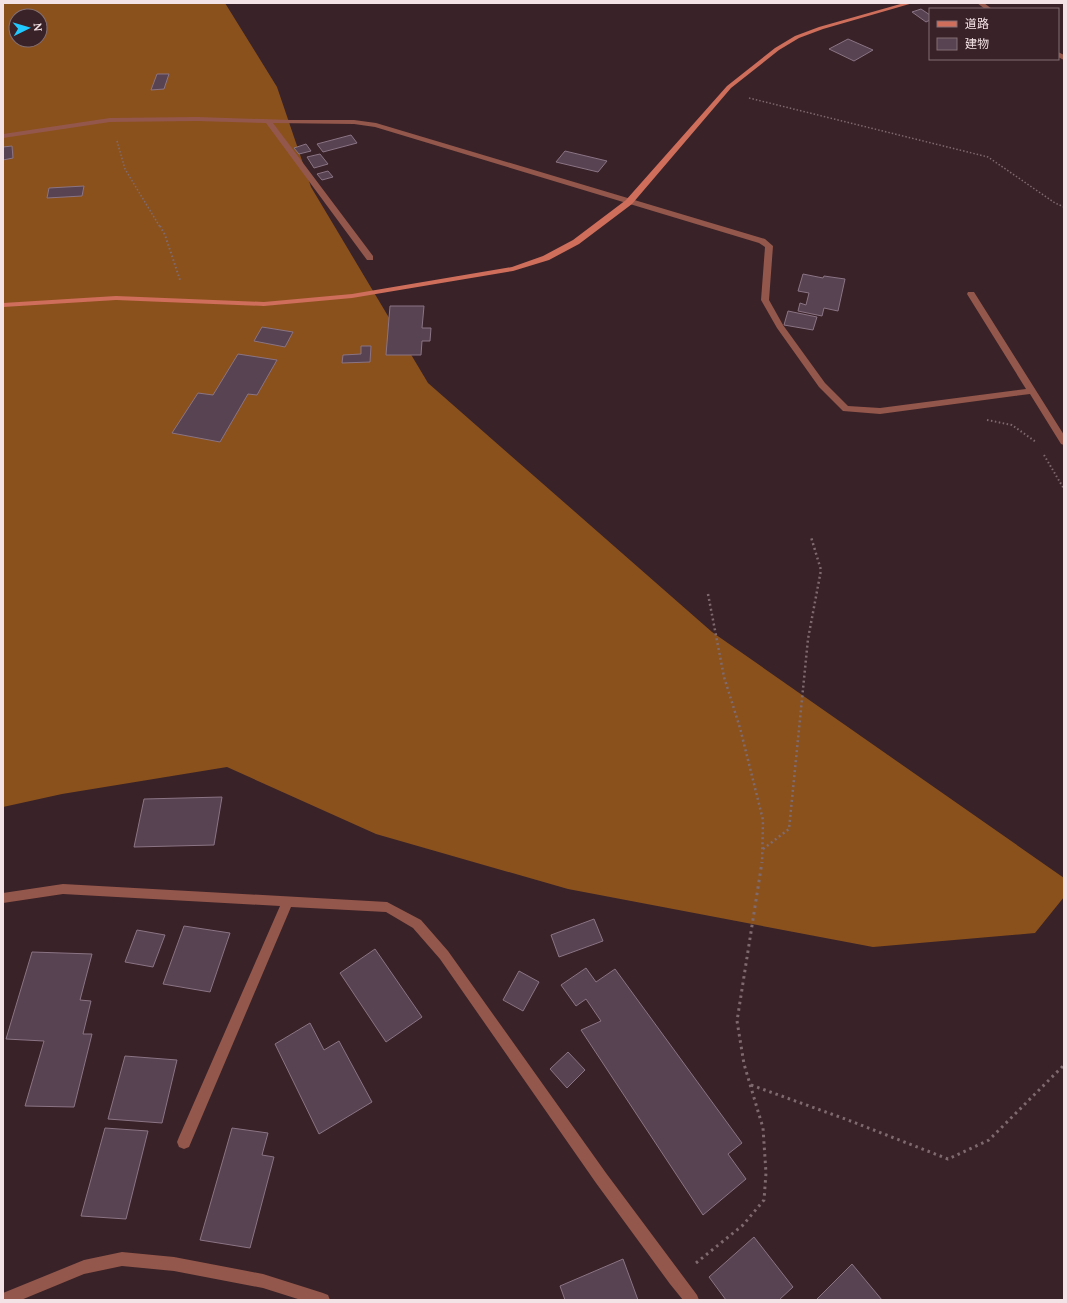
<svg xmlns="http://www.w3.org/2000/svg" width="1067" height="1303" font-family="Lora,'Noto Sans JP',serif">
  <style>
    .forest { fill: #8a511c; fill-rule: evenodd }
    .building { fill: #574351; stroke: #8b7484 }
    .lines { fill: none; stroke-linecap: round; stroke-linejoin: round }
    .path-far3 { stroke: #7f6a6f; stroke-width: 1.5; stroke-dasharray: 1.5 2; stroke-linecap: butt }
    .path-far2 { stroke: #7f6a6f; stroke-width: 2; stroke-dasharray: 1.5 2.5; stroke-linecap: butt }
    .path-far1 { stroke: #7f6a6f; stroke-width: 2.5; stroke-dasharray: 2 3; stroke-linecap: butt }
    .path { stroke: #7f6a6f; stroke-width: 3; stroke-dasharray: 2.5 4; stroke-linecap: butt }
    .street { fill: #94574b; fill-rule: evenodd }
    .secondary { fill: #cf6e5b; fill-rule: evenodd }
  </style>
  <rect width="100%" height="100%" fill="#392228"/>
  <!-- forest -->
  <path class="forest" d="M3 3H225L277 87 311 187 428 383 712 632 1064 878V897L1035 933 873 947 568 889 376 834 227 767 62 794 3 807ZM16 16H40V40H16Z"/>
  <!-- building -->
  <g class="building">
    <path d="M921 9 930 15V20L926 22 912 12Z"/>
    <path d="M848 39 873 50 854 61 829 49Z"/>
    <path d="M157 74H169L164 89 151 90Z"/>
    <path d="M351 135 357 143 323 152 317 144Z"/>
    <path d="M306 144 311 151 299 154 294 148Z"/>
    <path d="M12 146 13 158 3 160V147Z"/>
    <path d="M565 151 607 161 598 172 556 162Z"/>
    <path d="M320 154 328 164 314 168 307 157Z"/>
    <path d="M328 171 333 177 322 180 317 174Z"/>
    <path d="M84 186 82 196 47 198 49 188Z"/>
    <path d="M803 274 823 278 824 276 845 279 838 311 824 308 822 316 798 311 800 303 806 305 809 293 798 291Z"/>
    <path d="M390 306H424L422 328H431L430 341H422L421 355H386Z"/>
    <path d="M788 311 817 317 813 330 784 325Z"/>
    <path d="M262 327 293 332 285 347 254 341Z"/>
    <path d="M361 346H371L370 362 342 363 343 355 361 354Z"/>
    <path d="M238 354 277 360 257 395 248 394 220 442 172 433 198 393 213 395Z"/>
    <path d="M222 797 214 845 134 847 144 799Z"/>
    <path d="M594 919 603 941 559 957 551 935Z"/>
    <path d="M184 926 230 933 210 992 163 984Z"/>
    <path d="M137 930 165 935 153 967 125 962Z"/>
    <path d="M375 949 422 1017 386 1042 340 973Z"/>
    <path d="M32 952 92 954 80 1000 91 1001 83 1034H92L74 1107 25 1106 44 1041 6 1039Z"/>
    <path d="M586 968 596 982 615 969 742 1143 728 1154 746 1179 703 1215 581 1030 601 1021 586 999 576 1006 561 985Z"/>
    <path d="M519 971 539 982 523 1011 503 1000Z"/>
    <path d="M310 1023 324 1050 339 1041 372 1102 319 1134 275 1044Z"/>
    <path d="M568 1052 585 1070 567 1088 550 1069Z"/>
    <path d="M125 1056 177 1060 162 1123 108 1119Z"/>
    <path d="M105 1128 148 1131 126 1219 81 1216Z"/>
    <path d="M232 1128 268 1133 262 1155 274 1157 250 1248 200 1240Z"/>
    <path d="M754 1237 793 1287 779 1300H726L709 1277Z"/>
    <path d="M623 1259 638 1300H565L560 1286Z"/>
    <path d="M852 1264 882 1300H816Z"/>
  </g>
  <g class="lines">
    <!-- path-far3 -->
    <g class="path-far3">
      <path d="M749 98 988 157 1055 203 1064 207"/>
      <path d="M117 141 125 169 160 227"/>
    </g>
    <!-- path-far2 -->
    <g class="path-far2">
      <path d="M160 226 165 235 180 280"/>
      <path d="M987 420 1012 425 1036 442"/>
      <path d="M1044 455 1064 489"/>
    </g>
    <!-- path-far1 -->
    <g class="path-far1">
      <path d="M708 594 724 677 740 728 763 820 762 863"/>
      <path d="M763 849 789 829 808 639 821 570 811 537"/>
    </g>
    <!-- path -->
    <g class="path">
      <path d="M751 1085 848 1120 948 1159 989 1140 1064 1065"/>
      <path d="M696 1263 743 1225 764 1200 766 1173 763 1128 744 1064 737 1021 762 862"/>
    </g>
    <!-- street -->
    <g class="street">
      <path d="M977 3H984L992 9H985Z"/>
      <path d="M1058 52 1064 55V60L1058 57Z"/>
      <path d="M197 117 291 120H354L376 123 765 239 773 246 769 300 783 325 825 383 848 406 880 408 1026 389 967 294 968 292H974L1064 435V445L1061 444 1030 394 880 414 843 411 819 387 777 328 761 300 765 247 759 243 375 127 354 124 273 123 373 256V260H367L266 123 197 121 110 122 3 138V134L110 118Z"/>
      <path d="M63 884 387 902 421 920 448 951 606 1173 697 1295 699 1300H683L670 1284 596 1183 440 959 413 928 386 912 291 907 189 1147 184 1149 179 1147 177 1142 179 1137 280 906 63 894 3 903V893Z"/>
      <path d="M122 1252 174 1257 263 1274 323 1293 328 1295 330 1300H301L263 1288 174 1271 122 1266 84 1274 21 1300H3V1293L84 1260Z"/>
    </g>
    <!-- secondary -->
    <path class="secondary" d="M904 3H913L823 29 799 38 779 50 731 88 632 204 579 244 549 260 513 271 352 298 264 306 116 300 3 307V303L116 296 264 302 352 294 512 267 543 256 573 240 626 200 727 86 775 48 795 36 819 27Z"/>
  </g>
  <!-- border -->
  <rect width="1067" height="1303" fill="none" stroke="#f3e2e6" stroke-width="8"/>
  <!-- legend -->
  <rect x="929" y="8" width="130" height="52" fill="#392228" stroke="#836f74"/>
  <rect x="937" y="21" width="20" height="6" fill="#cf6e5b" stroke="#836f74"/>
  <text x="965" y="28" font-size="12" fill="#f3e2e6">道路</text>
  <rect x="937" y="38" width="20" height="12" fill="#574351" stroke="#836f74"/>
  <text x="965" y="48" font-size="12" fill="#f3e2e6">建物</text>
  <!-- north arrow -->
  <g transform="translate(28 28) rotate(85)"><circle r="19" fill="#392228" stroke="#836f74"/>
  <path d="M0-3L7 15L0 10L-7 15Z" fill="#22c9fe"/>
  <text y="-6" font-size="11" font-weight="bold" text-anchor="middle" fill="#f3e2e6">N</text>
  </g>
</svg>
